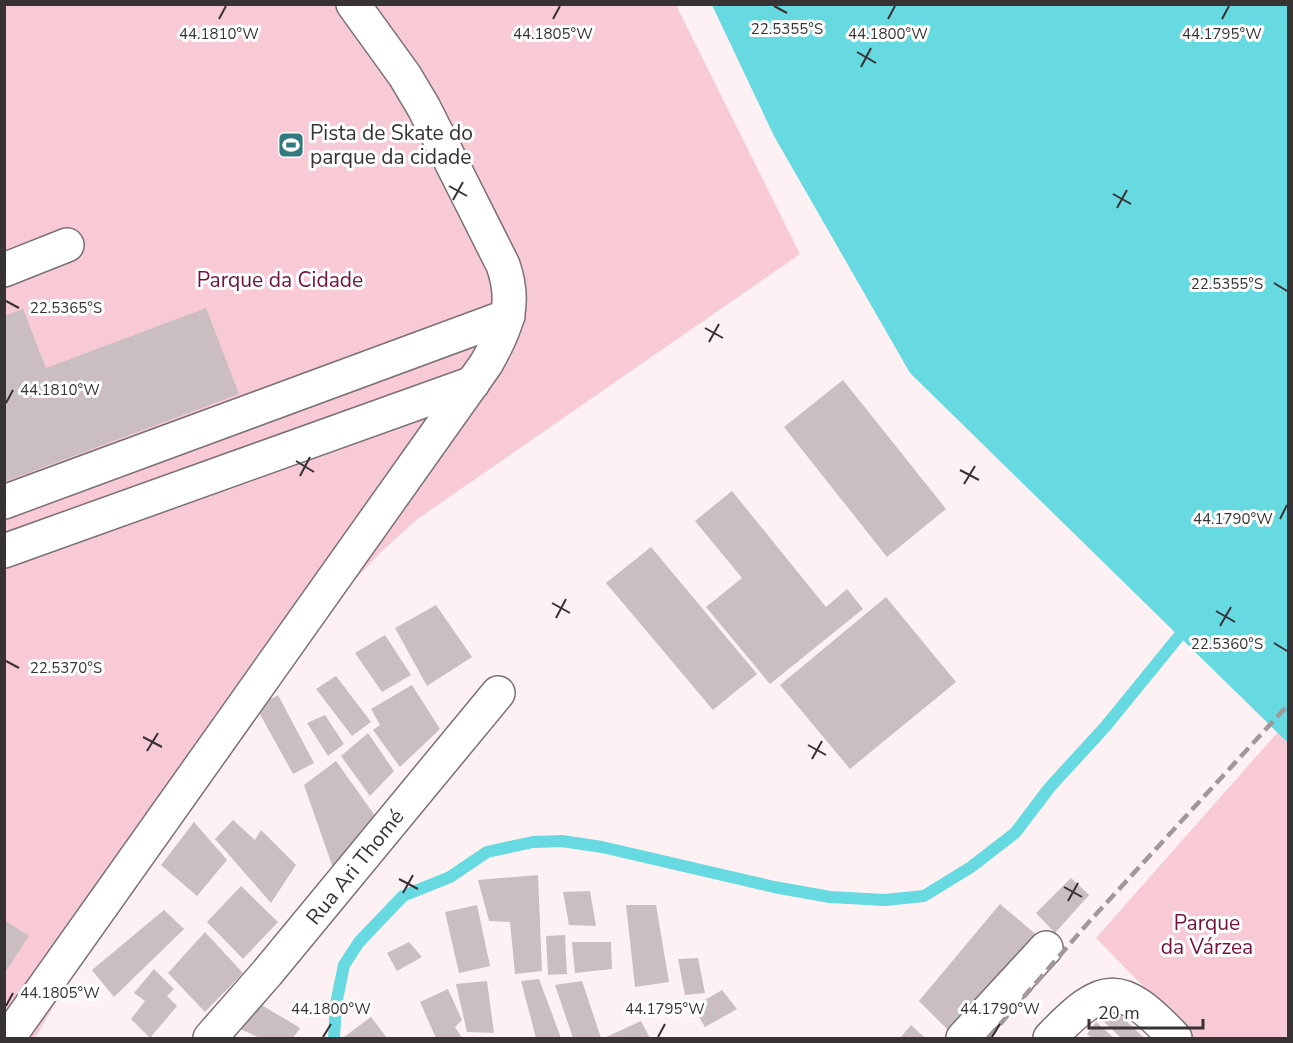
<svg xmlns="http://www.w3.org/2000/svg" width="1293" height="1043" font-family="'Nunito Sans',sans-serif">
  <style>
    .green { fill: #f7cad6 }
    .water { fill: #66d9e1 }
    .lines { fill: none; stroke-linecap: round; stroke-linejoin: round }
    .stream { stroke: #66d9e1; stroke-width: 12 }
    .building { fill: #cabec1 }
    .minor-casing { stroke: #7b7073; stroke-width: 36 }
    .minor { stroke: #fff; stroke-width: 33 }
    .rail { stroke: #a1989a; stroke-width: 4.5; stroke-dasharray: 12 6; stroke-linecap: butt }
    .ticks { fill: none; stroke: #373334; stroke-width: 2 }
    .labels { text-anchor: middle; stroke-width: 6; stroke-linejoin: round; paint-order: stroke }
    .poi-label { font-size: 21px; fill: #373334; stroke: #fff; text-anchor: start }
    .park-label { font-size: 21px; fill: #74123b; stroke: #fff }
    .street-label { font-size: 21px; fill: #373334; stroke: #fff }
    .ticks-label { font-size: 15px; text-anchor: middle; fill: #373334; stroke: #fff; stroke-width: 6; stroke-linejoin: round; paint-order: stroke }
  </style>
  <rect width="100%" height="100%" fill="#fef1f4"/>
  <!-- green -->
  <g class="green">
    <path d="M5 5H676L800 254 416 520 381 552 349 586 243 717 66 985 35 1038H5Z"/>
    <path d="M1277 733 1288 743V1038H1194L1096 938Z"/>
  </g>
  <!-- water -->
  <path class="water" d="M712 5H1288V743L910 373 774 136Z"/>
  <g class="lines">
    <!-- stream -->
    <path class="stream" d="M334 1038 336 1004 344 965 359 942 403 896 450 877 487 852 533 842 562 841 602 847 774 887 830 897 885 900 924 896 971 867 1015 833 1050 787 1105 727 1189 624"/>
  </g>
  <!-- building -->
  <g class="building">
    <path d="M206 308 239 394 4 482V316L23 309 46 368Z"/>
    <path d="M843 380 946 509 887 557 784 427Z"/>
    <path d="M732 491 826 607 847 589 863 609 770 684 706 607 742 578 695 521Z"/>
    <path d="M651 547 757 674 713 710 606 583Z"/>
    <path d="M886 597 956 682 850 769 780 685Z"/>
    <path d="M436 605 472 657 427 686 395 628Z"/>
    <path d="M385 635 411 675 382 692 355 653Z"/>
    <path d="M336 676 371 722 352 736 316 689Z"/>
    <path d="M412 685 440 729 400 767 373 730 380 725 371 709Z"/>
    <path d="M278 695 314 763 293 774 256 707Z"/>
    <path d="M325 715 344 744 328 756 307 723Z"/>
    <path d="M368 733 394 771 370 796 341 756Z"/>
    <path d="M336 761 376 817 333 868 304 785Z"/>
    <path d="M233 820 255 840 261 830 296 865 271 903 215 839Z"/>
    <path d="M194 822 227 860 197 896 161 865Z"/>
    <path d="M538 875 542 971 515 974 510 922 489 921 478 880Z"/>
    <path d="M1071 878 1089 895 1055 933 1036 913Z"/>
    <path d="M241 886 278 922 243 959 207 922Z"/>
    <path d="M590 891 596 926 569 925 563 892Z"/>
    <path d="M1000 904 1039 937 952 1034 919 1001Z"/>
    <path d="M477 905 490 966 459 973 445 912Z"/>
    <path d="M626 905H656L669 982 635 987Z"/>
    <path d="M164 910 184 929 114 997 92 970Z"/>
    <path d="M4 920 29 936 4 974Z"/>
    <path d="M205 932 243 973 205 1012 168 973Z"/>
    <path d="M565 935 567 974 548 975 546 936Z"/>
    <path d="M409 942 422 957 397 971 387 953Z"/>
    <path d="M572 942H611L612 969 575 973Z"/>
    <path d="M698 958 705 993 685 995 678 959Z"/>
    <path d="M154 969 174 989 167 996 177 1006 150 1038 131 1019 145 1001 134 993Z"/>
    <path d="M539 979 561 1038H536L521 981Z"/>
    <path d="M487 981 494 1033 467 1032 456 984Z"/>
    <path d="M582 981 601 1038H573L555 985Z"/>
    <path d="M448 989 462 1020 455 1027 462 1038H436L420 1002Z"/>
    <path d="M722 990 737 1009 705 1027 693 1007Z"/>
    <path d="M250 998 300 1028 293 1038H260L236 1027Z"/>
    <path d="M1113 1008 1144 1038H1121L1100 1018Z"/>
    <path d="M371 1017 387 1038H345L344 1037Z"/>
    <path d="M641 1021 650 1038H604Z"/>
    <path d="M1096 1022 1114 1038H1092L1087 1034Z"/>
    <path d="M911 1025 925 1038H900Z"/>
  </g>
  <g class="lines">
    <defs>
      <g id="minor">
        <path d="M4 270 67 245"/>
        <path d="M4 502 508 316"/>
        <path d="M4 551 473 383"/>
        <path d="M8 1038 486 364C506 329 517 305 503 265L424 108 405 76 353 4"/>
        <path d="M210 1038 267 973 498 693"/>
        <path d="M963 1038 1046 948"/>
        <path d="M1050 1038C1104 981 1121 981 1175 1038"/>
      </g>
    </defs>
    <!-- minor casing -->
    <use href="#minor" class="minor-casing"/>
    <!-- minor -->
    <use href="#minor" class="minor"/>
    <!-- rail -->
    <path class="rail" d="M988 1038 1088 923 1288 705"/>
  </g>
  <!-- ticks -->
  <path class="ticks" d="M774 6 787 13M219 19 226 6M553 19 560 6M888 19 895 6M1222 19 1229 6M857 52 876 63M861 67 871 48M449 186 467 196M1113 194 1131 204M453 200 463 182M1117 208 1127 190M1274 283 1287 291M6 301 19 308M705 328 723 338M709 342 719 324M6 403 13 390M296 461 314 472M960 470 979 480M300 476 310 457M964 484 975 466M1280 519 1287 505M552 603 570 613M1216 611 1235 622M556 618 566 599M1220 626 1231 607M1274 643 1287 651M6 661 19 668M143 737 162 747M808 745 826 755M147 751 158 733M812 759 822 741M399 879 418 889M1064 887 1082 897M403 893 413 875M1068 901 1078 883M6 1006 13 993M323 1037 331 1024M658 1037 665 1024M992 1037 1000 1024"/>
  <!-- icons -->
  <defs>
    <symbol id="stadium-square" viewBox="-11 -11 22 22"><rect x="-9" y="-9" width="18" height="18" rx="4" fill="#317a7f" stroke="#fff"/><path d="M0-5a6.5 5 0 1 0 0 10a6.5 5 0 1 0 0-10ZM-3.5-1.8h7v3.6h-7Z" fill="#fff"/></symbol>
  </defs>
  <g fill-rule="evenodd">
    <use href="#stadium-square" x="276" y="130" width="30" height="30"/>
  </g>
  <g class="labels">
    <!-- poi labels -->
    <g class="poi-label">
      <text x="310" y="140">Pista de Skate do<tspan x="310" dy="24">parque da cidade</tspan></text>
    </g>
    <!-- park labels -->
    <g class="park-label">
      <text x="280" y="287">Parque da Cidade</text>
      <text x="1207" y="930">Parque<tspan x="1207" dy="24">da Várzea</tspan></text>
    </g>
    <!-- street labels -->
    <g class="street-label">
      <text transform="translate(355 867) rotate(-51)" y="7">Rua Ari Thomé</text>
    </g>
  </g>
  <g class="ticks-label">
    <text x="787" y="34">22.5355°S</text>
    <text x="219" y="39">44.1810°W</text>
    <text x="553" y="39">44.1805°W</text>
    <text x="888" y="39">44.1800°W</text>
    <text x="1222" y="39">44.1795°W</text>
    <text x="1227" y="289">22.5355°S</text>
    <text x="66" y="313">22.5365°S</text>
    <text x="60" y="395">44.1810°W</text>
    <text x="1233" y="524">44.1790°W</text>
    <text x="1227" y="649">22.5360°S</text>
    <text x="66" y="673">22.5370°S</text>
    <text x="60" y="998">44.1805°W</text>
    <text x="331" y="1014">44.1800°W</text>
    <text x="665" y="1014">44.1795°W</text>
    <text x="1000" y="1014">44.1790°W</text>
  </g>
  <!-- border -->
  <rect width="1293" height="1043" fill="none" stroke="#373334" stroke-width="12"/>
  <!-- scale -->
  <path d="M1089 1019v9h114v-9" fill="none" stroke="#373334" stroke-width="3"/>
  <text x="1098" y="1019" font-size="18" fill="#373334" stroke="#ffffff" stroke-width="4.5" paint-order="stroke">20 m</text>
</svg>
